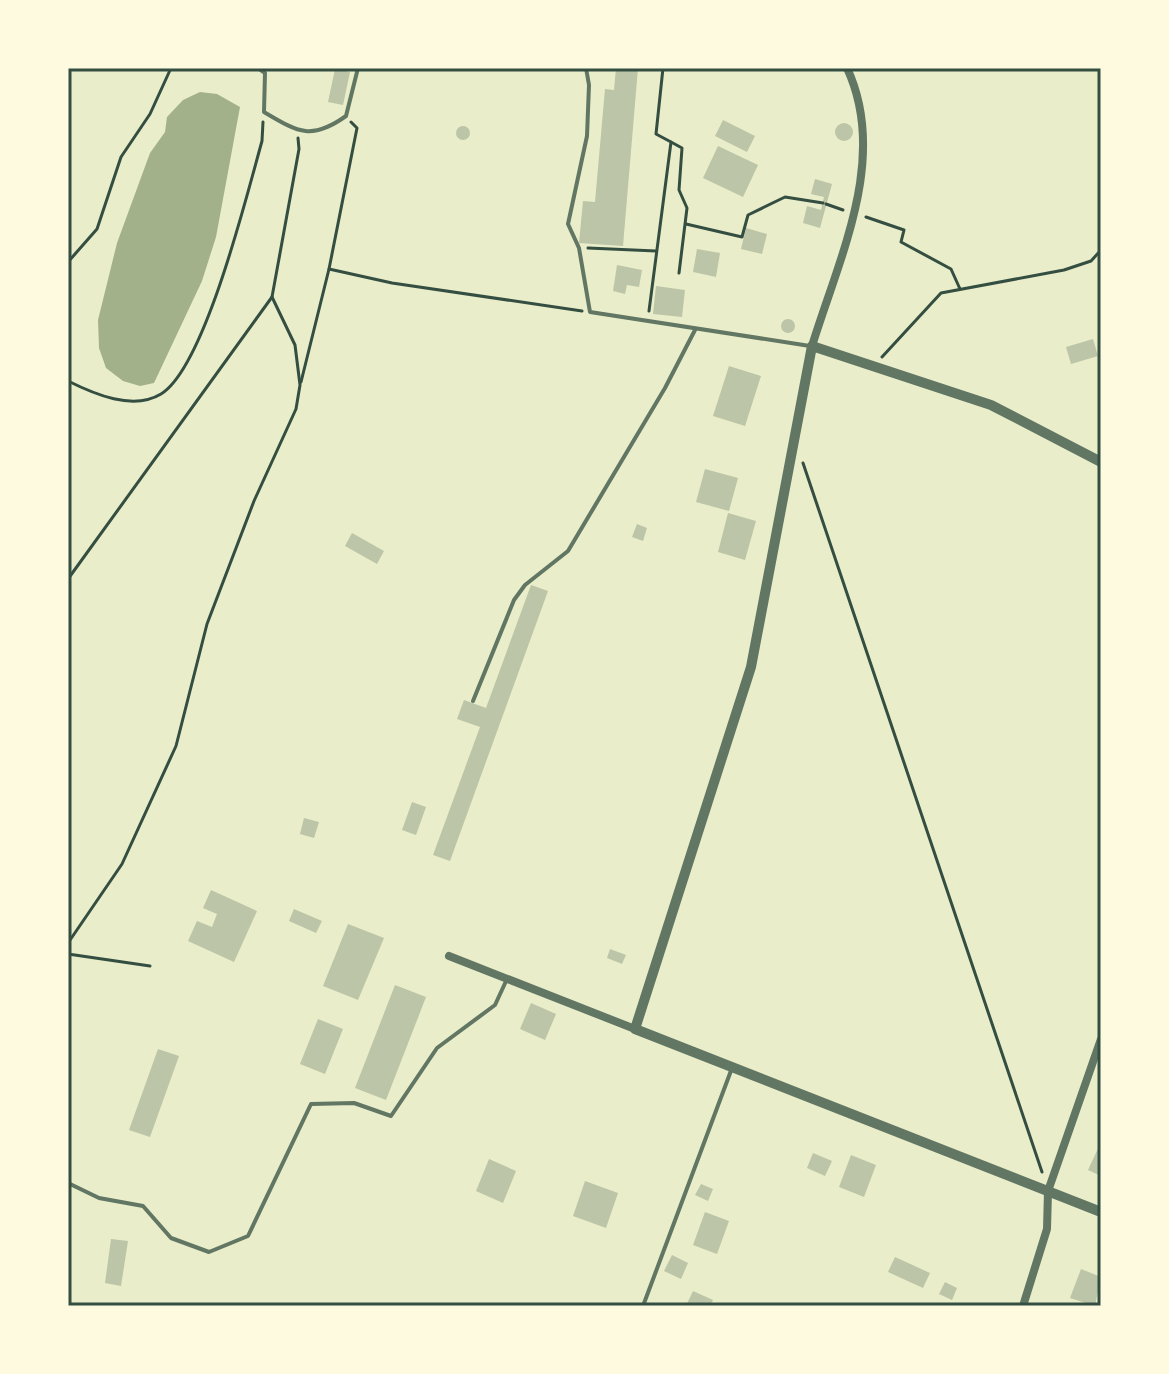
<svg xmlns="http://www.w3.org/2000/svg" width="1169" height="1374" font-family="Raleway,sans-serif">
  <style>
    .water { fill: #a3b18a }
    .building { fill: #bcc5a7 }
    .lines { fill: none; stroke-linecap: round; stroke-linejoin: round }
    .path { stroke: #344e41; stroke-width: 3 }
    .service { stroke: #617663; stroke-width: 4 }
    .minor { stroke: #617663; stroke-width: 8 }
    .tertiary { stroke: #617663; stroke-width: 10 }
    .neatline { fill: none; stroke: #344e41; stroke-width: 3 }
  </style>
  <rect width="100%" height="100%" fill="#e9edc9"/>
  <!-- water -->
  <path class="water" d="M200 92 217 94 240 107 216 237 202 281 154 383 140 386 123 381 106 368 99 348 98 320 117 243 150 153 165 132 167 117 183 100Z"/>
  <!-- building -->
  <g class="building">
    <path d="M616 68H638L623 246 579 243 583 201 595 202 605 89 614 90Z"/>
    <path d="M335 69 350 72 343 105 328 102Z"/>
    <path d="M723 120 755 136 747 152 715 136Z"/>
    <circle cx="844" cy="132" r="9"/>
    <circle cx="463" cy="133" r="7"/>
    <path d="M718 146 758 165 743 197 703 178Z"/>
    <path d="M815 179 832 184 820 228 803 223 807 206 821 210 824 197 811 194Z"/>
    <path d="M746 228 767 234 762 254 741 249Z"/>
    <path d="M697 249 720 253 716 277 693 272Z"/>
    <path d="M617 265 642 270 639 287 627 285 625 294 613 291Z"/>
    <path d="M656 286 685 290 682 317 653 314Z"/>
    <circle cx="788" cy="326" r="7"/>
    <path d="M1093 339 1098 356 1071 364 1066 347Z"/>
    <path d="M729 366 761 376 745 426 713 416Z"/>
    <path d="M705 469 738 478 729 511 696 502Z"/>
    <path d="M728 513 756 521 745 560 718 552Z"/>
    <path d="M637 524 647 528 643 541 632 537Z"/>
    <path d="M352 533 384 551 377 564 345 546Z"/>
    <path d="M531 585 548 591 450 861 433 855 480 727 457 719 464 700 486 708Z"/>
    <path d="M412 802 426 807 416 835 402 830Z"/>
    <path d="M304 818 319 822 314 838 300 834Z"/>
    <path d="M211 890 257 911 234 962 188 941 197 921 212 927 217 914 203 908Z"/>
    <path d="M294 909 322 921 316 933 289 921Z"/>
    <path d="M348 924 384 938 358 1000 323 986Z"/>
    <path d="M610 949 626 955 622 964 607 958Z"/>
    <path d="M395 985 426 997 386 1100 355 1088Z"/>
    <path d="M531 1003 556 1014 545 1040 520 1029Z"/>
    <path d="M318 1019 343 1029 325 1074 300 1064Z"/>
    <path d="M158 1049 179 1056 150 1137 129 1130Z"/>
    <path d="M1101 1142V1176L1088 1170Z"/>
    <path d="M813 1153 832 1161 825 1176 807 1168Z"/>
    <path d="M851 1155 876 1165 864 1197 839 1187Z"/>
    <path d="M489 1159 516 1171 503 1203 476 1191Z"/>
    <path d="M585 1181 618 1193 606 1228 573 1216Z"/>
    <path d="M701 1184 713 1189 708 1201 695 1195Z"/>
    <path d="M705 1212 729 1221 717 1254 693 1245Z"/>
    <path d="M111 1239 128 1241 121 1286 105 1283Z"/>
    <path d="M672 1255 688 1263 681 1279 664 1271Z"/>
    <path d="M895 1257 930 1273 923 1288 888 1272Z"/>
    <path d="M1081 1269 1101 1277 1095 1306 1070 1298Z"/>
    <path d="M945 1282 957 1288 952 1300 939 1294Z"/>
    <path d="M693 1291 713 1300 710 1306H686Z"/>
  </g>
  <g class="lines">
    <!-- path -->
    <g class="path">
      <path d="M671 142 682 148 679 190 687 208 679 273"/>
      <path d="M826 204 843 210"/>
      <path d="M866 217 904 230 901 242 951 269 960 289"/>
      <path d="M686 224 742 237 748 215 785 197 823 203"/>
      <path d="M588 248 656 251"/>
      <path d="M68 262 97 229 121 157 150 114 171 68"/>
      <path d="M329 269 392 283 582 311"/>
      <path d="M649 311 671 142 656 134 663 68"/>
      <path d="M882 357 941 293 1064 270 1091 261 1101 250"/>
      <path d="M68 381C94 394 133 411 161 394 205 367 247 194 262 141L263 122"/>
      <path d="M301 382 329 269 357 128 351 122"/>
      <path d="M803 463 1042 1172"/>
      <path d="M68 579 272 297"/>
      <path d="M68 943 122 864 176 746 207 624 254 501 296 409 300 385 295 345 272 297 299 149 298 138"/>
      <path d="M68 954 150 966"/>
    </g>
    <!-- service -->
    <g class="service">
      <path d="M258 68 265 73 264 112C298 132 311 141 346 116L358 68"/>
      <path d="M586 68 589 85 587 136 568 224 579 248 590 312 810 346"/>
      <path d="M473 701 514 600 525 585 568 551 665 388 695 330"/>
      <path d="M68 1183 99 1198 143 1206 171 1238 209 1252 248 1236 311 1104 354 1103 391 1116 437 1048 495 1005 507 979"/>
      <path d="M643 1306 732 1068"/>
    </g>
    <!-- minor -->
    <g class="minor">
      <path d="M812 346C839 258 889 158 847 68"/>
      <path d="M449 956 635 1029"/>
      <path d="M1023 1306 1047 1229 1048 1191 1101 1039"/>
    </g>
    <!-- tertiary -->
    <path class="tertiary" d="M1101 462 991 405 812 346 751 667 635 1029 1101 1212"/>
  </g>
  <!-- border -->
  <rect width="1169" height="1374" fill="none" stroke="#fefae0" stroke-width="140"/>
  <rect x="70" y="70" width="1029" height="1234" class="neatline"/>
</svg>
